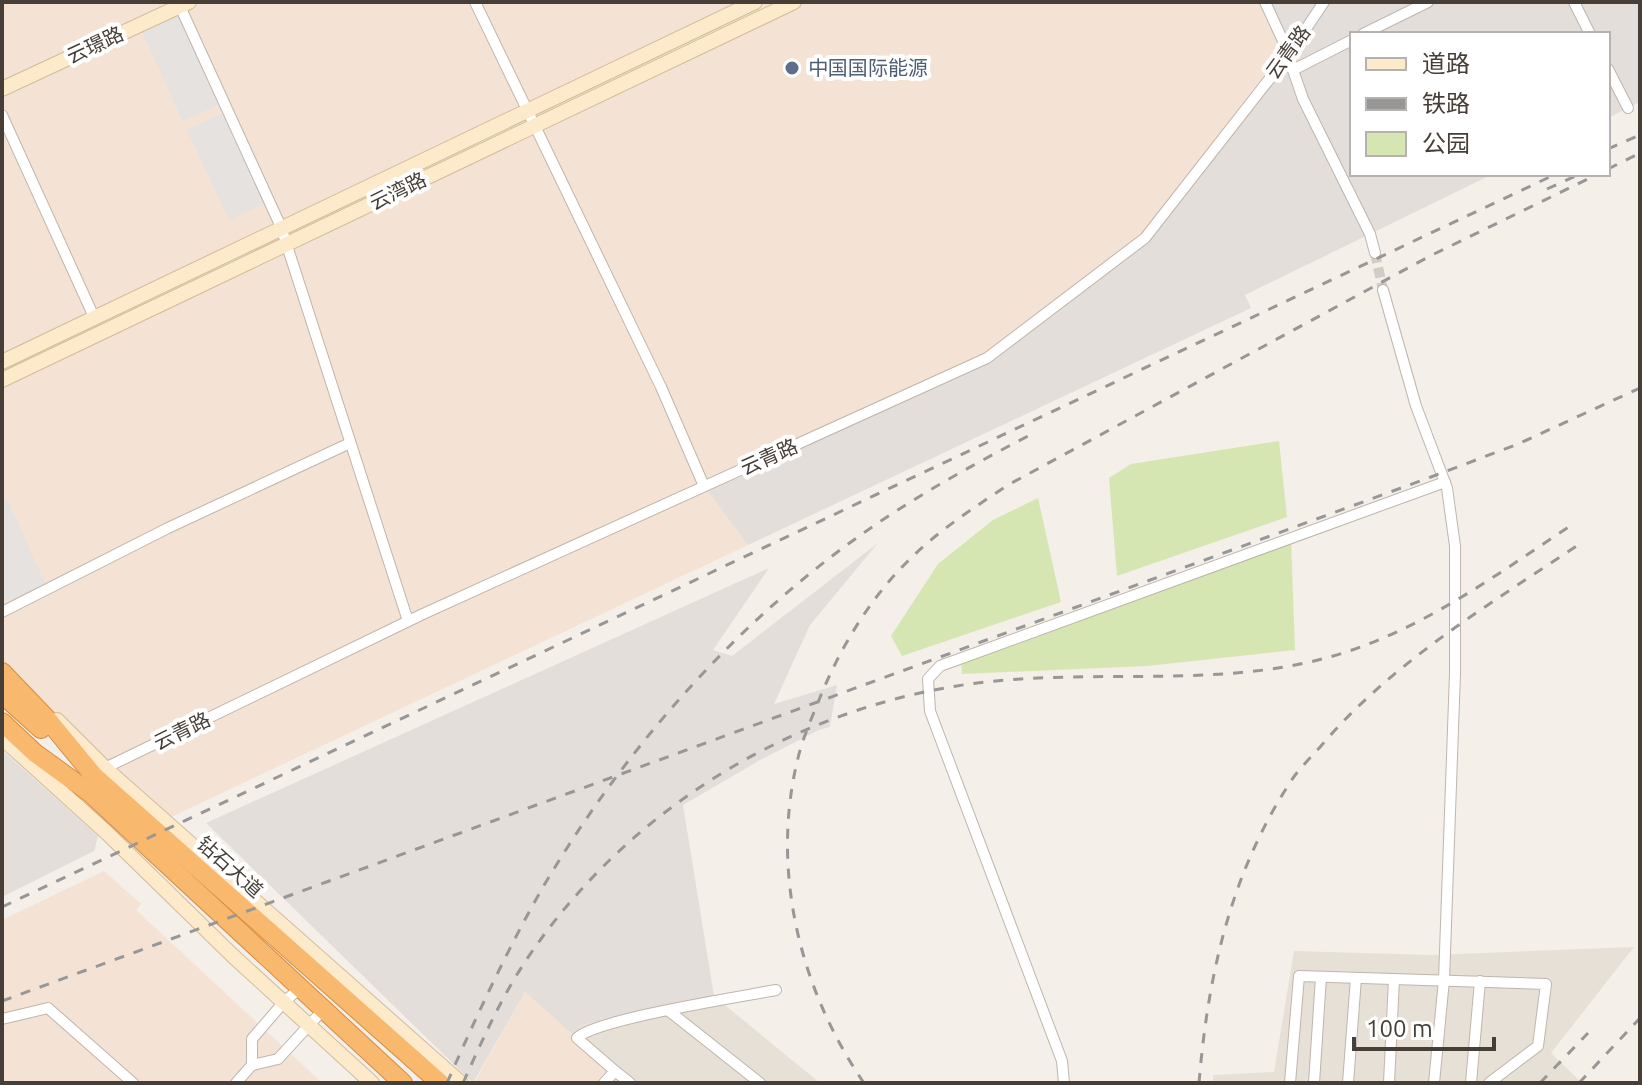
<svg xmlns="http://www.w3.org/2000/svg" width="1642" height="1085" font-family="Ubuntu,'Noto Sans SC',sans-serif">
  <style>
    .residential { fill: #e7e0d7 }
    .commercial { fill: #f4e3d5 }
    .industrial { fill: #e3deda }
    .green { fill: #d6e6b3 }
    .parking { fill: #e5e2e0 }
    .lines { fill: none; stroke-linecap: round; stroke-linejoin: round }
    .street-tunnel { stroke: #d1ccc5; stroke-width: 10; stroke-dasharray: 10 5; stroke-linecap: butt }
    .street-casing { stroke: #bfb5ab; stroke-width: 12 }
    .secondary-casing { stroke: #d2bc9a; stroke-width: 16 }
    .highway-casing { stroke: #d78c3f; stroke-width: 20 }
    .street { stroke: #fff; stroke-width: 10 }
    .secondary { stroke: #fceaca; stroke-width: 14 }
    .highway { stroke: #f8b96f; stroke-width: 18 }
    .rail { stroke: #979797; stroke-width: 3; stroke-dasharray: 10 10; stroke-linecap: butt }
    .service-dot { fill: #5c6f8a; stroke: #fff; stroke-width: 3 }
    .labels { text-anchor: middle; stroke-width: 8; stroke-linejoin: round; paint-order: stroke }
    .street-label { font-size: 20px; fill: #473f37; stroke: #fff }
    .service-label { font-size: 20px; fill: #4e5e75; stroke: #fff; text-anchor: start }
  </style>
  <rect width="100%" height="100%" fill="#f4efe9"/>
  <!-- residential -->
  <g class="residential">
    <path d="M1634 947 1551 1053 1582 1083H1213V1075L1274 1072 1294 951 1432 955Z"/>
    <path d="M714 996 820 1083H628L572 1034 581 1025Z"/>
  </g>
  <!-- commercial -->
  <g class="commercial">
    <path d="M2 2H1265L1289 54 1145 238 987 358 705 487 748 545 171 817 2 672Z"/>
    <path d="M104 871 141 904 136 910 322 1083H2V920Z"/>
    <path d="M525 992 572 1034 628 1083H474Z"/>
  </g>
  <!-- industrial -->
  <g class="industrial">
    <path d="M1265 2H1640V102L1608 118V34H1352V174H1493L1245 295 1251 308 748 545 704 486 987 358 1145 238 1289 54Z"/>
    <path d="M878 543 810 625 774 704 837 685 830 727 819 730 762 759 683 805 714 996 581 1025 572 1034 525 992 473 1083 206 823 769 568 713 650 732 656Z"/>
    <path d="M2 750 98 836 94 851 2 897Z"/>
  </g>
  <!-- green -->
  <g class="green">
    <path d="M1279 441 1287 517 1117 576 1109 478 1131 464Z"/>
    <path d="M1038 498 1061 602 902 656 891 636 938 564 993 520Z"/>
    <path d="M1291 538 1295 650 1147 666 962 674 961 658Z"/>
  </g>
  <!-- parking -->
  <g class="parking">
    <path d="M178 13 220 104 183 121 141 30Z"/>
    <path d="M223 113 266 203 229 220 187 130Z"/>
    <path d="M7 499 46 585 2 603V501Z"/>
  </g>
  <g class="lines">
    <!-- street-tunnel -->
    <path class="street-tunnel" d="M1375 253 1383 290"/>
    <defs>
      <g id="street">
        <path d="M178 2 281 227 408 621"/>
        <path d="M475 2 661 387 704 486"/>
        <path d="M1265 2 1289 54 1293 70 1352 40"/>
        <path d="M1574 2 1590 34"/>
        <path d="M1363 34 1428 2"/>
        <path d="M1608 69 1628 108"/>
        <path d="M1293 70 1303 99 1370 234 1375 253"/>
        <path d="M2 115 94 317"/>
        <path d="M1383 290 1416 406 1447 488 1455 546V673L1444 980 1434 1083"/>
        <path d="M2 612 168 528 350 443"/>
        <path d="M105 768 423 614 987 358 1145 238 1289 54 1324 2"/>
        <path d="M669 1011 760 1083"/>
        <path d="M2 1019 48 1008 133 1083"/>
        <path d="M252 1065V1039L283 1003 300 988"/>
        <path d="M615 1071 577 1038C596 1019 740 997 776 990"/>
        <path d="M236 1083 252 1065 278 1059 323 1010"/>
        <path d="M604 1083 615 1071 630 1083"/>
        <path d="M1064 1083 1062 1061 930 711 928 679 940 666 1445 482"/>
        <path d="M1290 1083 1299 976 1546 984 1538 1046 1489 1083"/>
        <path d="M1314 1083 1321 977"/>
        <path d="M1348 1083 1356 978"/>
        <path d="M1389 1083 1394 979"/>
        <path d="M1471 1083 1480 981"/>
      </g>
      <g id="secondary">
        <path d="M2 89 189 2"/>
        <path d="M2 362 755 2"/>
        <path d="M2 380 794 2"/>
        <path d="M57 720 105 768 461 1083"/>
        <path d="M2 738 106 832 233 956 372 1083"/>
      </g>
      <g id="highway">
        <path d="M2 672 47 719 94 776 440 1083"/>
        <path d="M2 694 41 729"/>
        <path d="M2 722 35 753 90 793 403 1083"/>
      </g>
    </defs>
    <!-- street casing -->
    <use href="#street" class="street-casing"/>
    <!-- secondary casing -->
    <use href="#secondary" class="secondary-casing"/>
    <!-- highway casing -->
    <use href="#highway" class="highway-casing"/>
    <!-- street -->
    <use href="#street" class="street"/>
    <!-- secondary -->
    <use href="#secondary" class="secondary"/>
    <!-- highway -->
    <use href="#highway" class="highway"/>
    <!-- rail -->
    <g class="rail">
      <path d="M1608 149 1640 135"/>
      <path d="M1608 169 1640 153"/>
      <path d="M1547 189 1580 174"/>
      <path d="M2 907 1556 174"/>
      <path d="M2 1001 1431 477 1518 444 1640 388"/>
      <path d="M447 1083C476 1017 507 950 543 887 626 746 742 615 878 523 927 490 978 462 1030 435"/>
      <path d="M463 1083C481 1043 499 1002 523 965 632 798 822 690 1021 679 1128 672 1239 686 1343 653 1428 626 1499 573 1573 524"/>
      <path d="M864 1083C800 990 770 870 798 758 803 737 813 715 821 695 841 647 869 600 906 563 936 532 972 509 1008 485L1430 256 1598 174"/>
      <path d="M1199 1083C1208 974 1231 871 1293 778 1301 767 1311 757 1321 746 1393 661 1492 603 1584 541"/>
      <path d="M1540 1083 1588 1033"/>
      <path d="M1579 1083 1640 1018"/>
    </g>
  </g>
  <!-- markers -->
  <circle class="service-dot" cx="792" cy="68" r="8"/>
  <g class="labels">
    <!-- street labels -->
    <g class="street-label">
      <text transform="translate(95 45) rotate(-25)" y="7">云璟路</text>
      <text transform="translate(1288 52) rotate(-54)" y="7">云青路</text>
      <text transform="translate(398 191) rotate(-26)" y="7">云湾路</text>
      <text transform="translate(769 457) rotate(-24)" y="7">云青路</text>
      <text transform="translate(182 731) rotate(-26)" y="7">云青路</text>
      <text transform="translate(230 867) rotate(42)" y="7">钻石大道</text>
    </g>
    <!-- service labels -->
    <g class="service-label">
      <text x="808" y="75">中国国际能源</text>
    </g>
  </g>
  <!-- border -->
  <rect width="1642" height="1085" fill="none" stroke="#473f37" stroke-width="8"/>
  <!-- legend -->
  <rect x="1350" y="32" width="260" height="144" fill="#ffffff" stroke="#b5b2af" stroke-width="2"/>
  <rect x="1366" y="58" width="40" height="12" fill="#fceaca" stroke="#b5b2af" stroke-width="2"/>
  <text x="1422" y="72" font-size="24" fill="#473f37">道路</text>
  <rect x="1366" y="98" width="40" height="12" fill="#979797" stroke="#b5b2af" stroke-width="2"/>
  <text x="1422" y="112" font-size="24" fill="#473f37">铁路</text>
  <rect x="1366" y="132" width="40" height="24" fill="#d6e6b3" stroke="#b5b2af" stroke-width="2"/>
  <text x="1422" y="152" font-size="24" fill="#473f37">公园</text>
  <!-- scale -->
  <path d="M1354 1037v12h140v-12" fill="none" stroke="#473f37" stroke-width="4"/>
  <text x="1366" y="1037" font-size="24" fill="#473f37" stroke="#ffffff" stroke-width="6" paint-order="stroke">100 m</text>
</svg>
